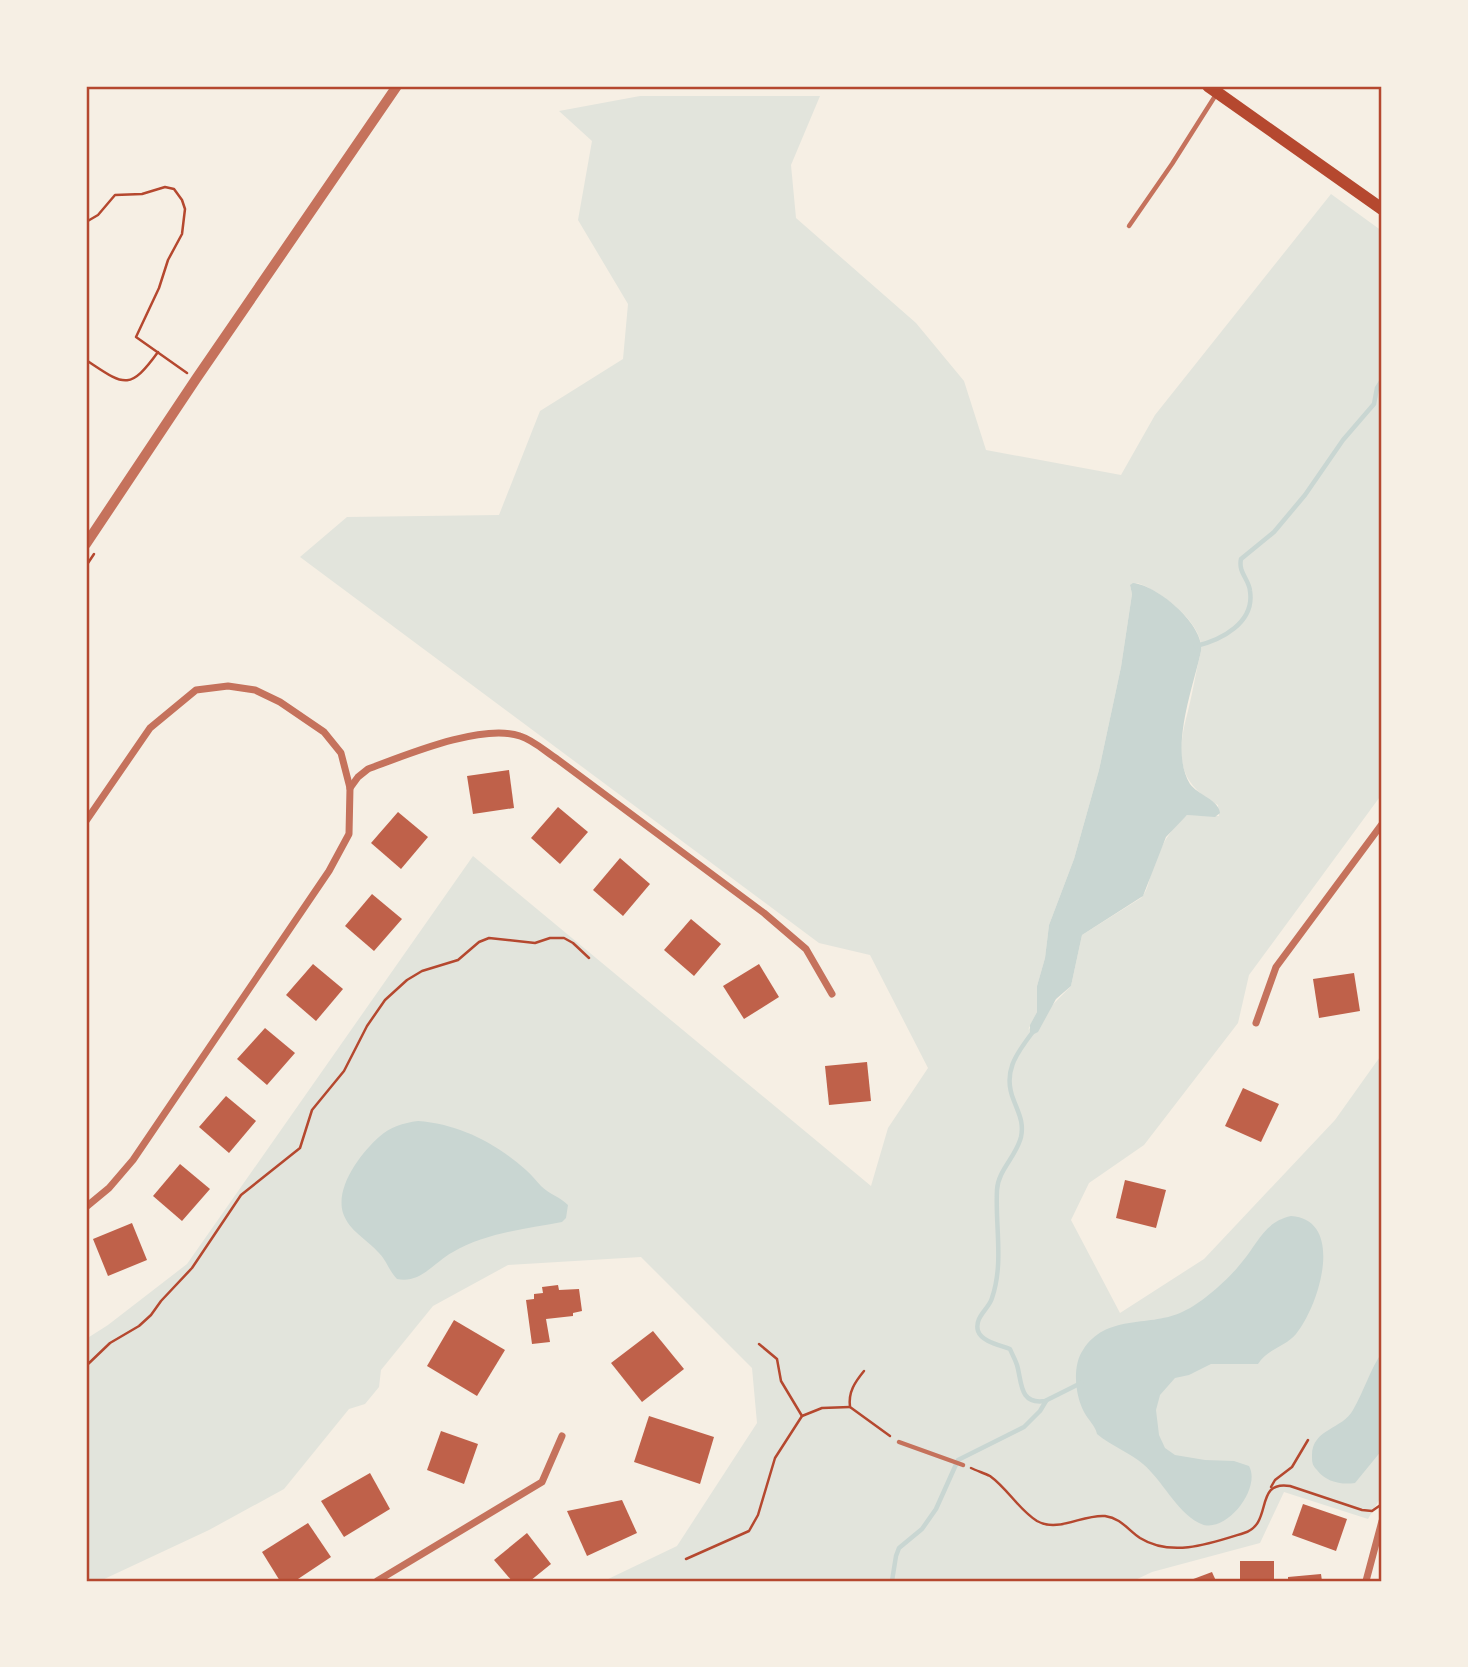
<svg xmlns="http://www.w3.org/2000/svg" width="1468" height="1667" font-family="Poppins,sans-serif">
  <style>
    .green { fill: #e2e4dc; fill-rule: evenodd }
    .water { fill: #c9d6d2 }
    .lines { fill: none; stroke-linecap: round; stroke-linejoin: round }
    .stream { stroke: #c9d6d2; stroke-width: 4.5 }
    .building { fill: #bf614a }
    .path { stroke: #b5482f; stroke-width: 2.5 }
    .service { stroke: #c5725c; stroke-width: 4.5 }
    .minor { stroke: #c5725c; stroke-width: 7 }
    .tertiary { stroke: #c5725c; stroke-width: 10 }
    .secondary { stroke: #b5482f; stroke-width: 12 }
    .neatline { fill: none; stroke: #b5482f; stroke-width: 2.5 }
  </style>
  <rect width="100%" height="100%" fill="#f6efe4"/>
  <!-- green -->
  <path class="green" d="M640 96H820L791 165 796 218 916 323 964 381 986 450 1121 475 1155 415 1331 194 1382 231V794L1249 975 1238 1023 1144 1145 1089 1183 1071 1220 1120 1313 1204 1259 1335 1120 1382 1054V1495L1368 1519 1284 1492 1260 1543 1152 1572 1133 1581H604L677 1546 757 1423 752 1368 641 1257 508 1265 433 1306 381 1370 379 1387 365 1404 349 1409 284 1489 209 1530 100 1581H86V1339L108 1325 187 1264 473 856 871 1186 888 1128 928 1068 870 955 819 943 300 557 347 517 499 515 540 411 623 359 628 304 578 220 592 141 559 111ZM1137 583C1160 590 1205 624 1201 651 1196 671 1193 691 1188 711 1177 752 1175 782 1218 805L1219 816 1187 815C1170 829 1160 847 1153 867 1149 878 1149 889 1141 898L1082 935 1071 986 1028 1030 1037 1012V986L1045 958 1049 925 1074 859 1099 770 1121 667 1132 594 1130 585Z"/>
  <!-- water -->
  <g class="water">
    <path d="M1133 583C1157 585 1205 625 1201 651 1193 688 1169 750 1190 784 1198 795 1219 800 1220 813L1215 817 1187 815 1166 837 1143 896 1082 935 1071 986 1056 999 1038 1032 1030 1036V1025L1037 1012V986L1045 958 1049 925 1074 859 1099 770 1121 667 1132 594 1130 585Z"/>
    <path d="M418 1121C459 1124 496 1143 526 1170 532 1175 536 1181 541 1186 549 1194 560 1197 568 1205L566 1218 562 1222C525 1229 486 1233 453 1252 434 1262 421 1284 397 1279 389 1271 387 1261 379 1253 367 1239 349 1231 343 1213 335 1187 361 1153 379 1137 390 1127 403 1123 418 1121Z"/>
    <path d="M1291 1216C1346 1220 1319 1306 1296 1334 1285 1347 1267 1349 1258 1364H1211L1189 1375 1175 1378 1160 1395 1156 1410 1159 1435 1165 1448 1175 1455 1205 1460 1234 1461 1249 1466C1262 1489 1224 1537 1199 1523 1175 1510 1163 1481 1143 1464 1129 1452 1111 1446 1097 1434 1095 1425 1088 1420 1084 1412 1075 1395 1072 1366 1083 1350 1106 1314 1147 1327 1180 1313 1200 1305 1229 1279 1242 1262 1258 1243 1264 1222 1291 1216Z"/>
    <path d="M1382 1352V1450L1355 1483C1341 1485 1326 1482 1317 1470 1312 1465 1312 1462 1312 1455 1312 1429 1343 1429 1353 1410 1364 1391 1370 1370 1382 1352Z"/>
  </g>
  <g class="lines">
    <!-- stream -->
    <g class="stream">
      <path d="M1196 646C1221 640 1255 623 1250 591 1249 579 1238 573 1241 559L1274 532 1305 495 1343 440 1374 404 1377 388 1382 380"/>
      <path d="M1032 1033C1016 1054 1002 1073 1014 1101 1019 1114 1024 1123 1021 1137 1016 1157 998 1170 997 1190 995 1226 1004 1263 992 1298 989 1309 974 1317 978 1331 982 1342 1000 1345 1010 1349 1012 1354 1015 1359 1017 1365 1022 1382 1019 1405 1045 1401L1081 1383"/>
      <path d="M892 1581 896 1556 899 1548 922 1529 936 1509 958 1460 1024 1427 1040 1411 1046 1401"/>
    </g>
  </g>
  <!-- building -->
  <g class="building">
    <path d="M509 770 514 808 473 814 467 776Z"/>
    <path d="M558 807 588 832 560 864 531 838Z"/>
    <path d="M398 812 428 837 401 869 371 843Z"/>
    <path d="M620 858 650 884 623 916 593 890Z"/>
    <path d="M372 894 402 919 374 951 345 926Z"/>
    <path d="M691 919 721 944 694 976 664 950Z"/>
    <path d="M313 964 343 989 316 1021 286 995Z"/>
    <path d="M759 964 779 997 744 1019 723 986Z"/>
    <path d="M1354 973 1360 1011 1319 1018 1313 979Z"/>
    <path d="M265 1028 295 1053 267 1085 237 1059Z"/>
    <path d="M867 1062 871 1101 829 1105 825 1066Z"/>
    <path d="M1243 1088 1279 1104 1261 1142 1225 1126Z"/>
    <path d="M226 1096 256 1121 229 1153 199 1127Z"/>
    <path d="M180 1164 210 1189 182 1221 153 1196Z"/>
    <path d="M1125 1180 1166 1190 1156 1228 1116 1218Z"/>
    <path d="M132 1223 147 1260 108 1276 93 1239Z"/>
    <path d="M558 1285 559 1290 579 1289 582 1311 573 1313V1316L546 1319 550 1342 532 1344 526 1300 534 1299V1294L543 1293 542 1287Z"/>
    <path d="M454 1320 505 1350 477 1396 427 1366Z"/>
    <path d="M653 1331 684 1369 642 1402 611 1363Z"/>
    <path d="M649 1416 714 1437 700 1484 634 1462Z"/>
    <path d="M441 1431 478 1444 464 1484 427 1470Z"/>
    <path d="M370 1473 390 1509 344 1537 321 1501Z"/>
    <path d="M622 1500 637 1533 587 1556 567 1511Z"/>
    <path d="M1303 1504 1347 1519 1336 1551 1292 1535Z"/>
    <path d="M308 1523 331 1557 295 1581H280L262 1552Z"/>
    <path d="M527 1533 551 1564 530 1581H512L494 1560Z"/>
    <rect x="1240" y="1561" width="34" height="20"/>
    <path d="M1212 1572 1216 1581H1188Z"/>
    <path d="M1321 1574 1322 1581H1288V1577Z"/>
  </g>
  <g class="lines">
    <!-- path -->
    <g class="path">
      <path d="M86 222 98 215 115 195 142 194 165 187 174 189 182 200 185 209 182 234 168 260 159 288 136 337 187 373"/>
      <path d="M86 360C124 385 129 392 158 352"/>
      <path d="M86 566 94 554"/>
      <path d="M759 1344 777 1359 781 1381 802 1416"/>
      <path d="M86 1366 110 1343 139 1326 151 1315 161 1301 192 1268 241 1195 300 1148 312 1110 344 1071 367 1026 385 1000 407 980 422 971 458 960 479 942 489 938 535 943 550 938H564L573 943 589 958"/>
      <path d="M864 1371C855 1382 848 1392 850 1407L890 1436"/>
      <path d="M971 1468C977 1471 984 1473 990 1476 1008 1489 1019 1510 1037 1521 1058 1533 1083 1514 1105 1516 1121 1518 1128 1530 1140 1538 1172 1558 1212 1543 1244 1533 1274 1524 1253 1480 1290 1486L1362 1510 1372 1511 1382 1504"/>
      <path d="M1271 1487 1275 1480 1292 1467 1308 1440"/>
      <path d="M686 1559 749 1531 758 1515 775 1458 802 1416 822 1408 850 1407"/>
    </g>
    <!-- service -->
    <g class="service">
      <path d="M1129 226 1172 164 1217 93"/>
      <path d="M899 1442 963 1465"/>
    </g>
    <!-- minor -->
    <g class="minor">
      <path d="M350 788 358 777 368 769C406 755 482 723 520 736 533 740 545 751 557 759L764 913 806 949 832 994"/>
      <path d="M86 821 150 728 196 690 228 686 255 690 280 702 324 732 341 753 350 788 349 834 329 871 133 1160 109 1188 86 1207"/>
      <path d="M1256 1023 1276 967 1382 824"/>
      <path d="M377 1581 542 1482 562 1436"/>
      <path d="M1366 1581 1382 1521"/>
    </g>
    <!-- tertiary -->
    <path class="tertiary" d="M86 544 196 379 397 86"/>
    <!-- secondary -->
    <path class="secondary" d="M1208 86 1382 209"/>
  </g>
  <!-- border -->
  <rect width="1468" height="1667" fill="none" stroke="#f6efe4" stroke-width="175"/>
  <rect x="88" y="88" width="1292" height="1492" class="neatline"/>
</svg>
